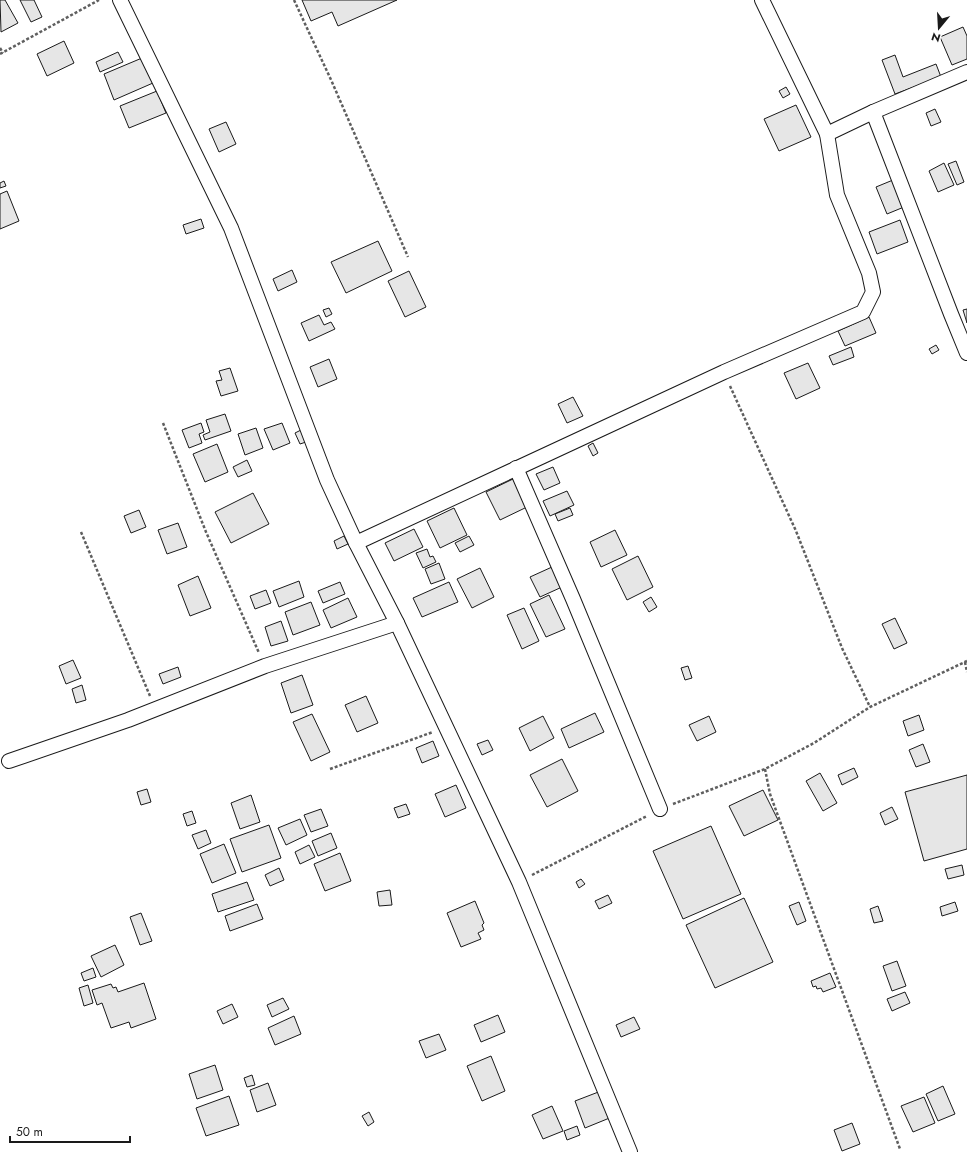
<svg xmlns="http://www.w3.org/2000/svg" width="967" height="1152" font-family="Jost,sans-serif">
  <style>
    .building { fill: #e6e6e6; stroke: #1a1a1a }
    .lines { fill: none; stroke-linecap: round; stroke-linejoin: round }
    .minor-casing { stroke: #1a1a1a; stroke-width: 16 }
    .path { stroke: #5f5f5f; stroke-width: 2.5; stroke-dasharray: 3 2; stroke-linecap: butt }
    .minor { stroke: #fff; stroke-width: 14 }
  </style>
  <rect width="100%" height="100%" fill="#fff"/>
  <!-- building -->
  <g class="building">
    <path d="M0 0H5L18 23 1 32Z"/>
    <path d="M20 0H34L42 17 31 22Z"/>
    <path d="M302 0H397L338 26 332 12 311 21Z"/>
    <path d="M963 27 967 36V59L952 65 940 37Z"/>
    <path d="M64 41 74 63 47 76 37 54Z"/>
    <path d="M118 52 123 62 100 72 96 62Z"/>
    <path d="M895 55 903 77 936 64 941 77 895 94 882 60Z"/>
    <path d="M142 58 153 83 114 100 104 74Z"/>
    <path d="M786 87 790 94 783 98 779 91Z"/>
    <path d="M157 91 166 113 129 128 120 106Z"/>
    <path d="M796 105 811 137 779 151 764 119Z"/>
    <path d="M935 109 941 122 931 126 926 113Z"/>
    <path d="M226 122 236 144 219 152 209 129Z"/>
    <path d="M956 161 964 182 957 185 948 164Z"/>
    <path d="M944 163 954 185 938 192 929 171Z"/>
    <path d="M893 180 904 207 887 214 876 187Z"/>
    <path d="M4 181 6 186 0 188V183Z"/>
    <path d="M7 191 19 221 0 229V194Z"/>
    <path d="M201 219 204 228 186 234 183 225Z"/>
    <path d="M900 220 908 242 877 254 869 232Z"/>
    <path d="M378 241 392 271 346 293 331 262Z"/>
    <path d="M292 270 297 282 278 291 273 279Z"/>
    <path d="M409 271 426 307 405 317 388 281Z"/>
    <path d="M329 308 332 314 326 317 323 310Z"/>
    <path d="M967 309V323L963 310Z"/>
    <path d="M319 315 324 325 331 322 335 329 309 341 301 323Z"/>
    <path d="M869 317 876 333 845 346 838 331Z"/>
    <path d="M936 345 939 350 932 354 929 349Z"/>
    <path d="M851 347 854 357 833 365 829 356Z"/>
    <path d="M329 359 337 379 318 387 310 367Z"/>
    <path d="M808 363 820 388 796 399 784 373Z"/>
    <path d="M230 368 238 391 221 396 216 381 222 380 219 371Z"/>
    <path d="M573 397 583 416 567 423 558 404Z"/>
    <path d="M225 414 231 431 205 440 203 435 210 432 206 420Z"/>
    <path d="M201 423 204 432 199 434 202 443 189 448 182 430Z"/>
    <path d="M282 423 290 443 273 450 264 429Z"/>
    <path d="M256 428 263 448 245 455 238 434Z"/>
    <path d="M301 430 306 442 300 444 295 433Z"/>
    <path d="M593 443 598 453 593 456 588 446Z"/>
    <path d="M217 444 228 472 205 482 193 454Z"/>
    <path d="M247 460 252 471 238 477 233 467Z"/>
    <path d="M553 467 560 483 544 490 536 474Z"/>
    <path d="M513 479 527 507 500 520 486 492Z"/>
    <path d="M567 491 574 505 550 516 543 501Z"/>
    <path d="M253 493 269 524 231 543 215 512Z"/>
    <path d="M454 508 467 535 440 548 427 521Z"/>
    <path d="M570 508 573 515 558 521 555 514Z"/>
    <path d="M139 510 146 527 131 533 124 516Z"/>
    <path d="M178 523 187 547 167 554 158 530Z"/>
    <path d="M414 529 423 547 394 561 385 543Z"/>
    <path d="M615 530 627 555 601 567 590 542Z"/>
    <path d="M344 536 348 544 337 549 334 541Z"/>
    <path d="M469 536 474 545 460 552 455 543Z"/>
    <path d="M427 549 430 557 433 556 436 562 423 568 416 553Z"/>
    <path d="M638 556 653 587 627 600 612 569Z"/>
    <path d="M439 563 445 579 431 584 425 569Z"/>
    <path d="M552 567 562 587 540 597 530 577Z"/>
    <path d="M480 568 494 597 472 608 457 579Z"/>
    <path d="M198 576 211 608 190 616 178 585Z"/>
    <path d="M299 581 304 597 279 607 273 591Z"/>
    <path d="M340 582 345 594 323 603 318 591Z"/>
    <path d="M449 582 458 602 422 617 413 598Z"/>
    <path d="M266 590 271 603 255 609 250 596Z"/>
    <path d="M549 595 565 629 546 637 530 604Z"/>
    <path d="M651 597 657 607 649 612 643 602Z"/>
    <path d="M348 598 357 617 331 628 323 610Z"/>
    <path d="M311 602 320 625 293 635 285 612Z"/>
    <path d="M524 608 539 641 522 649 507 615Z"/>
    <path d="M895 618 907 643 894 649 882 624Z"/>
    <path d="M281 621 288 641 271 646 265 627Z"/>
    <path d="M73 660 81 678 66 684 59 666Z"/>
    <path d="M688 666 692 678 685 680 681 668Z"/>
    <path d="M178 667 181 677 163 684 159 674Z"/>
    <path d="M302 675 313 705 291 713 281 683Z"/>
    <path d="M82 685 86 700 76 703 72 689Z"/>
    <path d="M366 696 378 723 357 732 345 705Z"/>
    <path d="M595 713 604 732 569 748 561 729Z"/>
    <path d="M312 714 330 752 311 761 293 722Z"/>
    <path d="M919 715 924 730 908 736 903 721Z"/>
    <path d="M543 716 554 738 530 751 519 728Z"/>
    <path d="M709 716 716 732 697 741 689 725Z"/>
    <path d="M488 740 493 750 482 755 477 744Z"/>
    <path d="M433 741 439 756 422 763 416 748Z"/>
    <path d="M923 744 930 762 916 767 909 750Z"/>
    <path d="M562 759 578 791 547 807 530 775Z"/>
    <path d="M854 768 858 777 842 785 838 775Z"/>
    <path d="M820 773 837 803 823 811 806 781Z"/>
    <path d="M967 775V849L924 861 905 792Z"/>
    <path d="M456 785 466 808 445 817 435 794Z"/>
    <path d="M147 789 151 802 141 805 137 792Z"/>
    <path d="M763 790 778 820 744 836 729 806Z"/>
    <path d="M251 795 260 822 240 829 231 803Z"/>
    <path d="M406 804 410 814 398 818 394 808Z"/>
    <path d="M892 807 898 819 885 825 880 813Z"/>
    <path d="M321 809 328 826 311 832 304 815Z"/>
    <path d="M192 811 196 823 187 826 183 814Z"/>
    <path d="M300 819 307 835 286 845 278 828Z"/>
    <path d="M269 825 281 858 242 872 230 839Z"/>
    <path d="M711 826 741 894 683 919 653 851Z"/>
    <path d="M206 830 211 843 198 849 192 835Z"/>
    <path d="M331 833 337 848 318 856 312 841Z"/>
    <path d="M224 844 236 873 212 883 200 854Z"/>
    <path d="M309 845 315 857 300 864 295 852Z"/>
    <path d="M340 853 351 881 325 891 314 864Z"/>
    <path d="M962 865 964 875 948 879 945 869Z"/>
    <path d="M279 868 284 880 270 886 265 875Z"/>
    <path d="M581 879 585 884 579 888 576 882Z"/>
    <path d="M247 882 254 900 218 912 212 894Z"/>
    <path d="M390 890 392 905 379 906 377 892Z"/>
    <path d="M608 895 612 903 599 909 595 901Z"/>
    <path d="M744 898 773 962 715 988 686 925Z"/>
    <path d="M475 901 484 923 482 925 484 930 478 933 481 939 461 947 447 913Z"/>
    <path d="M799 902 806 921 797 925 789 906Z"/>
    <path d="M955 902 958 911 942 916 940 907Z"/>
    <path d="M257 904 263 919 230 931 225 916Z"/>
    <path d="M878 906 883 921 874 923 870 909Z"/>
    <path d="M141 913 152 941 140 945 130 917Z"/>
    <path d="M115 945 124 965 101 977 91 956Z"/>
    <path d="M897 961 906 986 892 991 883 966Z"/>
    <path d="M93 968 96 977 84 981 81 973Z"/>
    <path d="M830 973 836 987 823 992 821 988 817 989 816 986 813 987 811 981Z"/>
    <path d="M144 983 156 1019 131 1028 129 1022 111 1028 102 1003 97 1005 92 990 111 984 113 988 116 987 118 992Z"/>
    <path d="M88 985 93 1003 84 1006 79 988Z"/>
    <path d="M905 992 910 1003 892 1011 887 999Z"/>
    <path d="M283 998 289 1009 272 1017 267 1005Z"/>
    <path d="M232 1004 238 1017 223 1024 217 1011Z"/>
    <path d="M498 1015 505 1032 481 1042 474 1025Z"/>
    <path d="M294 1016 301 1034 275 1045 268 1028Z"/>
    <path d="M634 1017 640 1029 621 1037 616 1025Z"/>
    <path d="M439 1034 446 1050 426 1058 419 1041Z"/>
    <path d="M491 1056 505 1091 482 1101 467 1066Z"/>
    <path d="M215 1065 223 1090 197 1099 189 1074Z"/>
    <path d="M252 1075 255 1085 247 1087 244 1078Z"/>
    <path d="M268 1083 276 1105 257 1112 250 1090Z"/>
    <path d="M943 1086 955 1114 938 1121 926 1094Z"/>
    <path d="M601 1091 612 1117 585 1128 575 1101Z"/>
    <path d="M229 1096 239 1125 206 1136 196 1108Z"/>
    <path d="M924 1097 935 1123 913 1132 901 1106Z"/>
    <path d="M552 1106 563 1131 543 1139 532 1115Z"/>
    <path d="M369 1112 374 1122 368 1126 362 1116Z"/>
    <path d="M852 1123 860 1144 842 1151 834 1130Z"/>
    <path d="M577 1126 580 1135 567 1140 564 1131Z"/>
  </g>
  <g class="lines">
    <defs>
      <g id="minor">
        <path d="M120 0 231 228 327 480 356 543 397 623 519 882 630 1152"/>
        <path d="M873 112 951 314 967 353"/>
        <path d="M827 134 873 112 967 72"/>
        <path d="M516 468 573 599 660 809"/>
        <path d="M356 543 724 372 863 312 873 292 869 273 837 195 827 134 762 0"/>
        <path d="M9 761 128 720 265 666 397 623"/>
      </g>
    </defs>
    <!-- minor casing -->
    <use href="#minor" class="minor-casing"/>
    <!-- path -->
    <g class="path">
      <path d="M294 0 332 82 408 257"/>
      <path d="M0 48 3 53"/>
      <path d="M0 54 99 0"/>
      <path d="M730 386 796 531 842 648 870 707"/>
      <path d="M163 423 206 532 259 653"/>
      <path d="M81 532 150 696"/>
      <path d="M965 662 967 672"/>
      <path d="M330 769 433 732"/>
      <path d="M765 769 770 794 900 1149"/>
      <path d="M673 804 765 769 814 743 870 707 967 661"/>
      <path d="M532 875 647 816"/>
    </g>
    <!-- minor -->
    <use href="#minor" class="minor"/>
  </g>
  <!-- north arrow -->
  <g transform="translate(939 28) rotate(198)" stroke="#ffffff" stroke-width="3" paint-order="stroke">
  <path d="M0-3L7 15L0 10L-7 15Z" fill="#1a1a1a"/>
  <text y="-6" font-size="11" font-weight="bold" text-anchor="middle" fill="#1a1a1a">N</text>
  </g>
  <!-- scale -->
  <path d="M10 1136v6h120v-6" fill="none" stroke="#1a1a1a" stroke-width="2"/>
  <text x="16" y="1136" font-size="12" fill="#1a1a1a" stroke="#ffffff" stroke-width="3" paint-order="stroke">50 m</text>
</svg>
